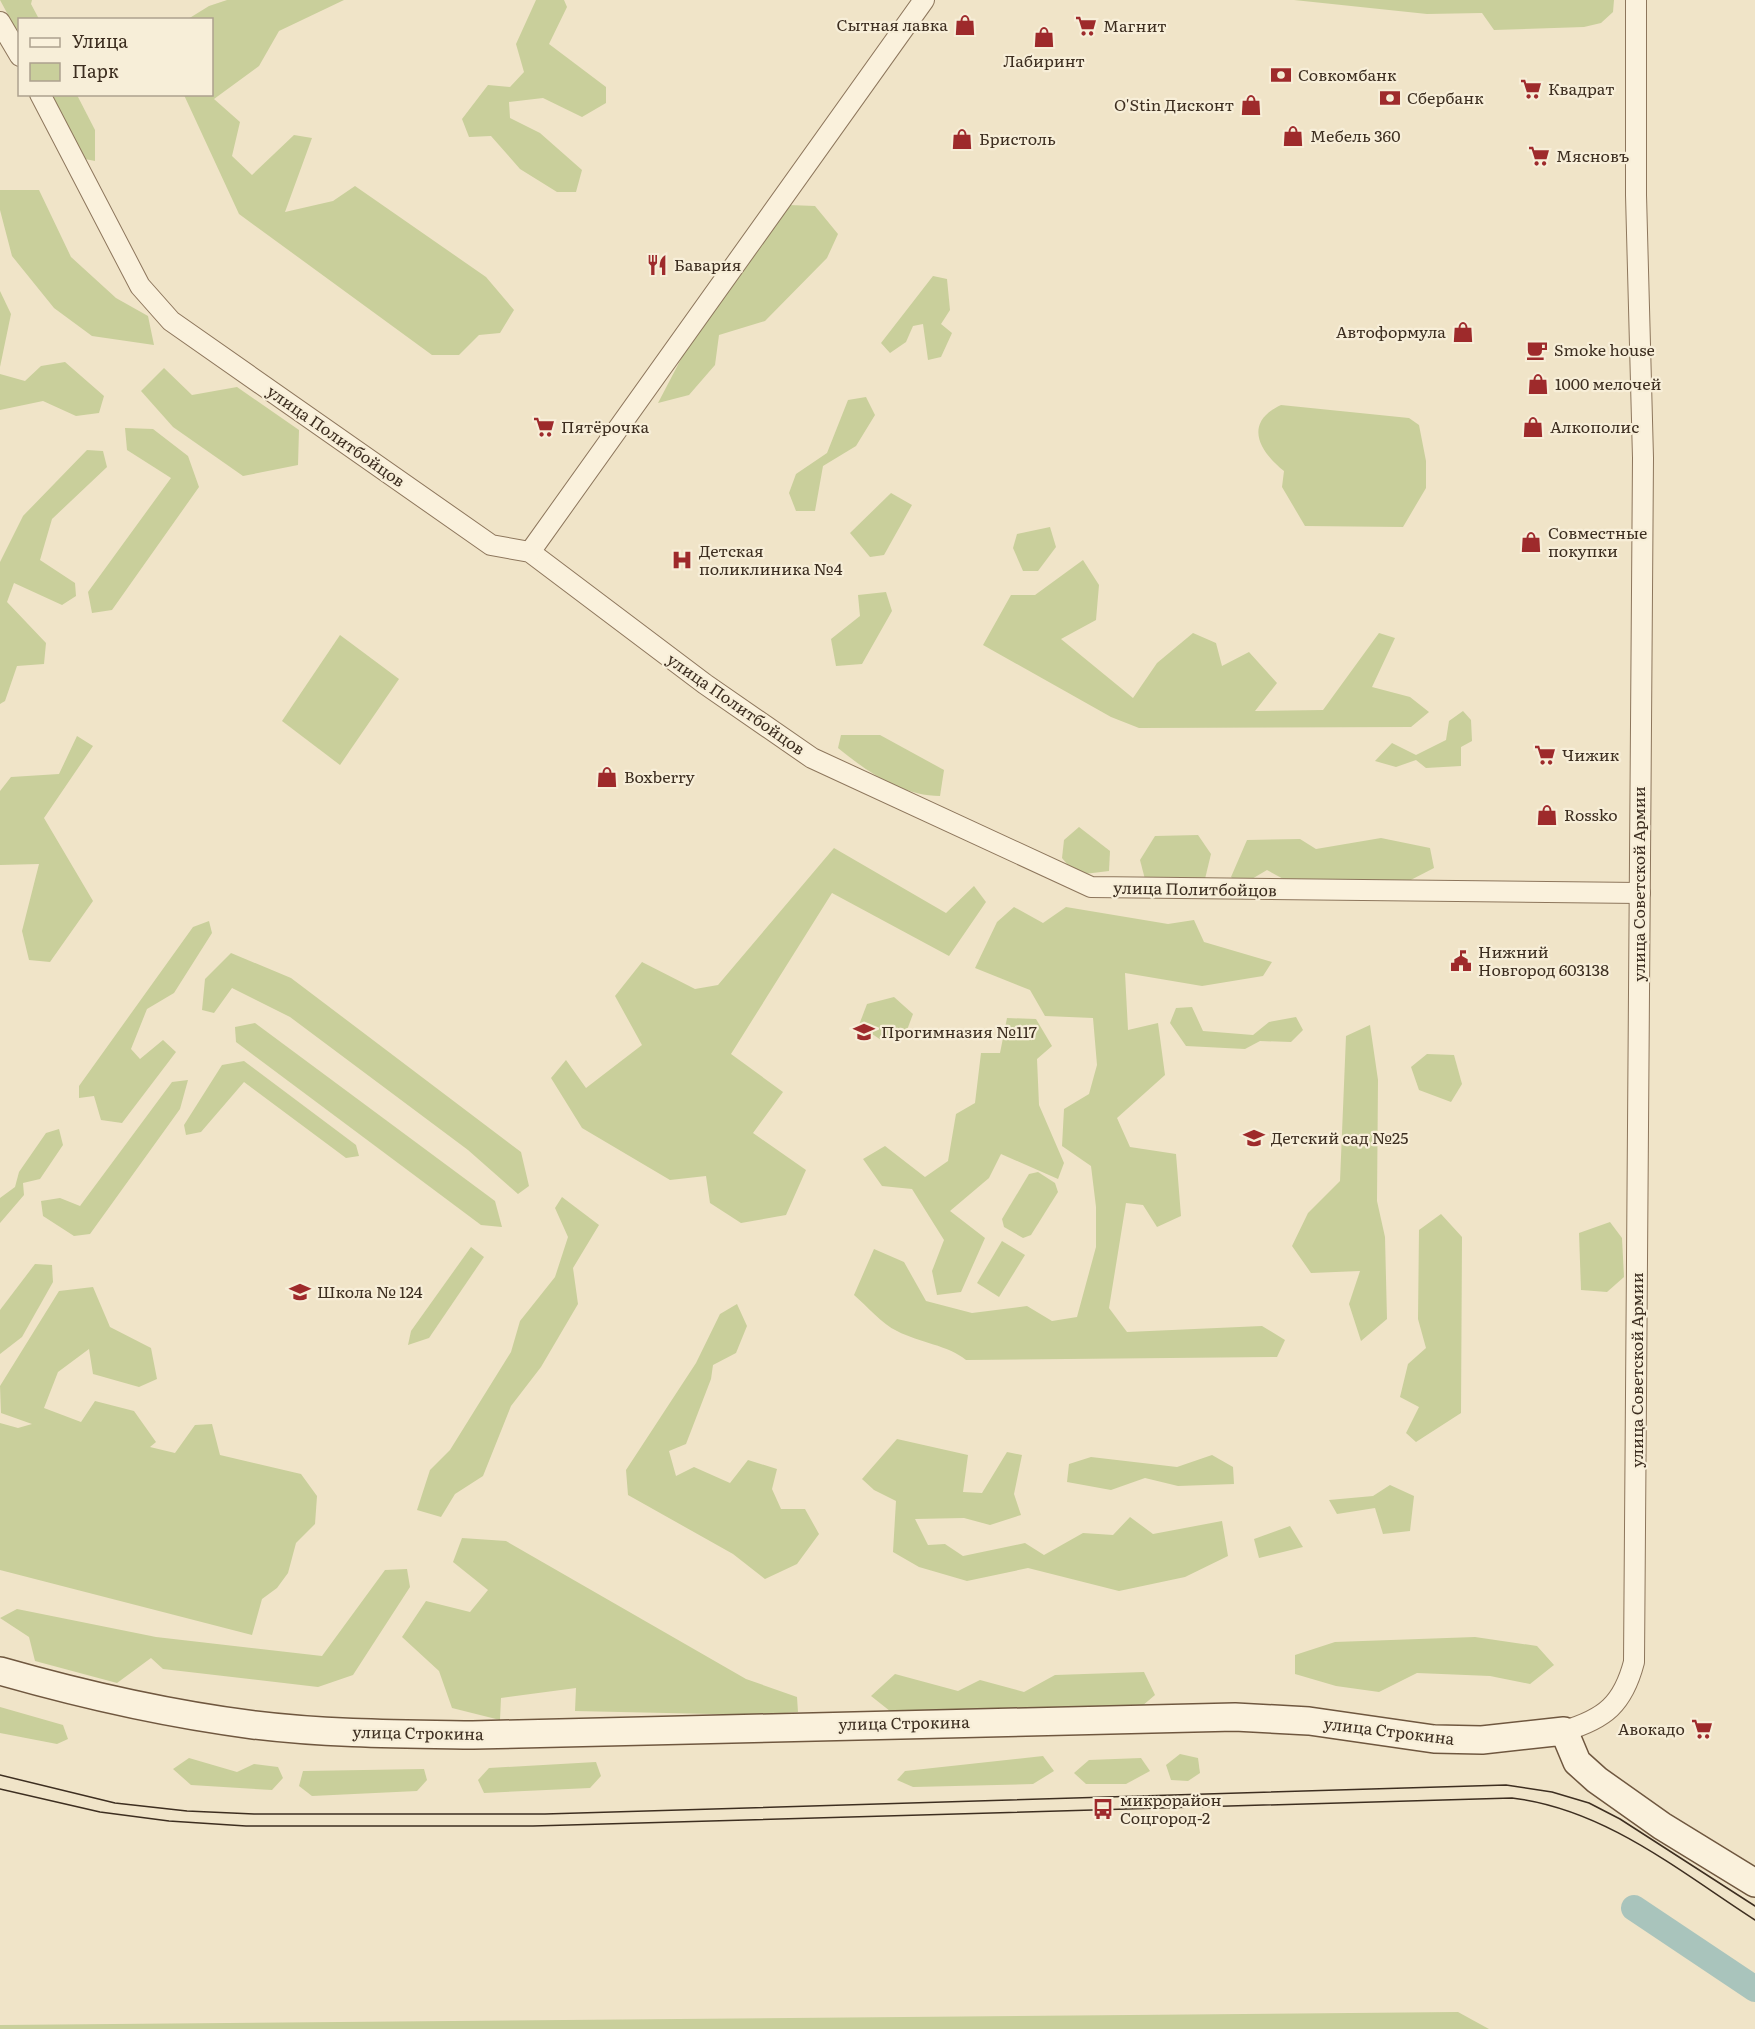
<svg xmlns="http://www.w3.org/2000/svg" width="1755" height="2029" font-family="Literata,serif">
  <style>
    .green { fill: #c9cf9b }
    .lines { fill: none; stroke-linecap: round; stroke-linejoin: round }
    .canal { stroke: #a9c4bc; stroke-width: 26 }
    .street-casing { stroke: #8d765c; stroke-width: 22 }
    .secondary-casing { stroke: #6f573f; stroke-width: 30 }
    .street { stroke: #faf1dc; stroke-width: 20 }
    .secondary { stroke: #faf1dc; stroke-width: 27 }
    .tram { stroke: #3d2e20; stroke-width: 1.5 }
    .labels { text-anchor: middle; stroke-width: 4.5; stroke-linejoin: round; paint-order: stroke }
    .poi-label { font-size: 16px; fill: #3d2e20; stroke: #f7eed8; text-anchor: start }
    .street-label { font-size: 16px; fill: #3d2e20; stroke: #f7eed8 }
  </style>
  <rect width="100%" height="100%" fill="#f0e4c8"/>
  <!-- green -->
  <g class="green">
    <path d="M0 0H32L31 4 39 19 20 20 19 35Z"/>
    <path d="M227 0H344L279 31 259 66 214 99 240 122 232 156 252 175 294 135 312 138 285 212 333 201 355 186 486 277 514 310 500 333 479 335 459 355H432L239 214 184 95 212 94V20L188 19 209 6Z"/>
    <path d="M536 0H564L567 7 549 44 606 87V103L582 117 543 98 509 102 510 118 540 133 582 170 576 192H557L520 169 491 136 469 137 462 119 488 85 510 87 524 72 516 44Z"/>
    <path d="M1294 0H1614L1613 12 1601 23 1584 27 1494 30 1482 13 1427 14Z"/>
    <path d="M40 95H77L95 130V161L60 154Z"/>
    <path d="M0 190H39L71 257 116 298 148 316 154 345 92 336 54 308 12 256 0 210Z"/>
    <path d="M789 205 815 206 838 234 827 258 765 321 719 335 715 365 689 395 658 403 693 336Z"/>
    <path d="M933 276 947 279 950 310 941 324 952 333 941 357 928 360 923 324 913 326 906 342 890 353 881 343Z"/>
    <path d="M0 291 11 314 0 367Z"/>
    <path d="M65 362 104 396 99 413 76 416 43 401 0 410V374L25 381 41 366Z"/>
    <path d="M164 368 192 395 237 387 299 430 298 465 243 476 173 427 141 391Z"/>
    <path d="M866 397 875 415 856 446 823 466 815 511H796L789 493 796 474 827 453 848 400Z"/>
    <path d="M1281 405 1409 418 1419 425 1426 461V488L1403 527 1305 526 1282 487 1284 471C1259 451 1243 423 1281 405Z"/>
    <path d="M125 428 153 429 188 456 199 487 112 610 92 613 88 592 171 478 127 450Z"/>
    <path d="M87 450 103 451 107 467 52 519 40 560 75 583 76 596 62 605 14 583 7 602 46 643 44 664 17 666 5 701 0 704V562L23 516Z"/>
    <path d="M891 493 912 505 884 555 870 557 850 533Z"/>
    <path d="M1050 527 1056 547 1038 571H1023L1013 548 1017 534Z"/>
    <path d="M1083 560 1099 585 1096 620 1061 639 1133 698 1157 663 1193 633 1216 643 1222 666 1249 652 1277 683 1255 711 1323 710 1379 633 1395 638 1372 687 1410 697 1429 712 1411 727 1139 728 1111 717 983 645 1011 595H1035Z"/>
    <path d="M886 592 892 611 862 664 836 666 831 639 860 616 858 595Z"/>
    <path d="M340 635 399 679 340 765 282 721Z"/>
    <path d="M1463 711 1471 720 1472 741 1461 747V766L1426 768 1416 760 1396 767 1375 761 1392 743 1416 755 1446 740 1449 721Z"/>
    <path d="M841 735H880L944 770 940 796C902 796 866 771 838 748Z"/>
    <path d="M77 736 93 746 44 818 93 901 50 962 29 960 22 931 39 864 0 865V791L11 777 59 774Z"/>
    <path d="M1079 827 1110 851 1109 871 1076 875 1062 858 1064 840Z"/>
    <path d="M1198 835 1211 854 1204 883 1147 887 1140 860 1155 836Z"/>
    <path d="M1381 838 1430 848 1434 868 1401 885 1300 888 1267 870 1240 886 1231 877 1247 840 1300 839 1316 849Z"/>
    <path d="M834 848 946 913 974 886 986 902 949 956 832 893 731 1054 783 1092 753 1133 806 1170 786 1215 741 1223 710 1203 706 1176 670 1180 582 1128 551 1078 566 1060 586 1088 642 1045 615 996 642 962 695 989 718 985Z"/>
    <path d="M1014 907 1043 923 1066 907 1168 924 1194 920 1204 942 1272 962 1263 976 1202 986 1125 973 1128 1030 1158 1023 1165 1075 1117 1118 1130 1147 1176 1154 1181 1216 1157 1227 1143 1205 1126 1203 1109 1308 1127 1332 1262 1326 1285 1340 1277 1357 966 1360C948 1345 920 1343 897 1331 882 1324 867 1306 854 1295L874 1249 904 1262 926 1301 972 1313 1027 1306 1052 1321 1077 1317 1096 1247V1207L1091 1166 1062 1146 1064 1109 1089 1094 1097 1065 1093 1018 1045 1016 1030 990 975 968 997 922Z"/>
    <path d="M209 921 212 933 174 993 147 1009 131 1049 140 1059 163 1040 176 1052 122 1123 101 1120 94 1096 79 1098V1086L193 927Z"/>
    <path d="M231 953 291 978 521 1152 529 1186 518 1194 468 1150 290 1017 232 988 214 1013 202 1010 205 979Z"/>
    <path d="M894 997 913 1014 904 1038 881 1040 859 1025 867 1004Z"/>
    <path d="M1192 1007 1203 1031 1253 1035 1269 1022 1296 1017 1303 1030 1291 1042 1260 1041 1245 1049 1186 1046 1170 1023 1176 1008Z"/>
    <path d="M1007 1018 1036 1019 1052 1046 1037 1059 1039 1105 1064 1163 1058 1179 1001 1154 989 1178 950 1211 985 1238 961 1292 937 1295 932 1271 944 1240 912 1189 882 1186 863 1159 885 1146 925 1177 948 1161 956 1114 975 1103 981 1053H1000Z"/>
    <path d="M255 1023 495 1201 502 1227 481 1225 236 1042 235 1027Z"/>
    <path d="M1370 1025 1378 1080 1377 1201 1385 1237 1387 1319 1361 1341 1349 1304 1360 1271 1311 1273 1292 1246 1308 1213 1340 1181 1346 1036Z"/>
    <path d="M1427 1054 1454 1055 1462 1084 1451 1102 1419 1090 1411 1067Z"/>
    <path d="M244 1061 356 1145 359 1156 346 1158 244 1082 201 1132 186 1135 184 1125 222 1065Z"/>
    <path d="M188 1080 180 1109 90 1234 74 1236 43 1216 41 1201 60 1198 80 1206 172 1082Z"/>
    <path d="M59 1129 63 1145 40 1179 23 1183 24 1195 0 1223V1198L15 1187 19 1172 46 1133Z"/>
    <path d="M1038 1172 1055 1183 1058 1192 1031 1235 1023 1238 1004 1227 1002 1219 1029 1174Z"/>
    <path d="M562 1197 599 1225 573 1268 578 1304 541 1367 511 1406 483 1476 455 1494 441 1517 417 1510 430 1470 450 1450 511 1352 520 1321 555 1277 568 1237 555 1208Z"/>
    <path d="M1441 1214 1462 1237 1461 1413 1416 1442 1406 1433 1419 1407 1400 1397 1408 1364 1426 1348 1418 1319 1419 1230Z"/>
    <path d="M1610 1222 1622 1238 1624 1277 1607 1292 1581 1290 1579 1233Z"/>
    <path d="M1002 1241 1025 1255 999 1297 977 1283Z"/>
    <path d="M471 1247 484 1257 429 1338 408 1345 411 1331Z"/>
    <path d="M35 1264 52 1265 53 1282 22 1337 0 1354V1310Z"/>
    <path d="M93 1287 110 1327 151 1348 157 1379 139 1387 93 1374 89 1349 58 1372 44 1408 81 1422 95 1401 134 1411 156 1442 150 1447 175 1453 195 1425 212 1424 220 1455 301 1474 317 1496 315 1524 296 1543 288 1573 277 1588 262 1599 252 1635 0 1570V1423L18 1428 32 1424 1 1413 0 1386 59 1291Z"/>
    <path d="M737 1304 747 1326 736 1353 713 1365 711 1379 686 1444 669 1451 676 1476 694 1467 730 1483 748 1460 777 1469 772 1489 781 1509H805L819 1534 797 1564 765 1579 733 1554 628 1495 626 1470 696 1363 720 1314Z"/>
    <path d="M897 1439 968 1455 963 1492 982 1493 1007 1452 1022 1455 1014 1494 1021 1515 990 1525 964 1518 915 1519 928 1545 945 1544 963 1556 1025 1543 1044 1555 1083 1533 1113 1535 1130 1517 1153 1534 1222 1521 1228 1556 1185 1577 1119 1591 1028 1568 967 1581 919 1567 893 1552 896 1501 874 1490 862 1479Z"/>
    <path d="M1212 1455 1233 1467 1234 1484 1178 1486 1145 1478 1111 1490 1067 1482 1069 1464 1091 1457 1177 1467Z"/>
    <path d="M1390 1485 1414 1496 1410 1531 1383 1534 1375 1508 1337 1514 1329 1500 1373 1496Z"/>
    <path d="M1290 1526 1303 1547 1259 1558 1254 1539Z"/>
    <path d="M462 1538 506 1541 746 1679 797 1697 798 1712 758 1715 575 1711 576 1688 501 1698 500 1720 452 1708 439 1671 402 1637 426 1601 470 1612 488 1590 453 1562Z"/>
    <path d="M407 1569 410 1587 353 1675 318 1687 163 1669 151 1658 117 1683 35 1661 29 1637 0 1618 17 1609 156 1637 322 1656 385 1570Z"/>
    <path d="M1475 1637 1537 1646 1554 1665 1530 1684 1490 1676 1417 1673 1379 1692 1336 1686 1295 1674V1655L1335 1642Z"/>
    <path d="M1144 1672 1155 1695 1135 1712 900 1719 871 1696 895 1674 958 1691 980 1680 1024 1692 1055 1675Z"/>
    <path d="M0 1707 63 1725 68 1739 57 1744 0 1733Z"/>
    <path d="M1180 1754 1198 1758 1200 1773 1188 1781 1171 1780 1166 1765Z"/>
    <path d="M1043 1756 1054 1771 1033 1784 913 1787 897 1780 905 1771Z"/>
    <path d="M189 1758 237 1772 254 1764 278 1767 283 1778 272 1790 191 1785 173 1769Z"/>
    <path d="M1141 1758 1150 1771 1126 1784H1086L1074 1773 1089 1760Z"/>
    <path d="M596 1762 601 1776 590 1788 484 1793 478 1780 489 1768Z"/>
    <path d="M424 1769 427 1780 417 1791 312 1796 299 1786 303 1771Z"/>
    <path d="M1458 2012 1489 2029H0V2025Z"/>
  </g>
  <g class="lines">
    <!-- canal -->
    <path class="canal" d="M1634 1908 1755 1989"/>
    <defs>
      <g id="street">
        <path d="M0 22 20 56"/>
        <path d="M40 94 140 286 171 321 491 545 530 552 705 684 812 758 1091 887 1640 893"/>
        <path d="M530 552 924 0"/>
        <path d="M1564 1731C1605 1719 1623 1704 1634 1662L1643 458 1636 195V0"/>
      </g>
      <path id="secondary" d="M0 1671C84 1695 168 1714 254 1725 327 1734 400 1734 473 1735L1235 1717 1309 1721 1434 1739 1482 1740 1564 1731 1577 1762 1597 1780 1662 1826 1755 1883"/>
    </defs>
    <!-- street casing -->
    <use href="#street" class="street-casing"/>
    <!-- secondary casing -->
    <use href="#secondary" class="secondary-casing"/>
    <!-- street -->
    <use href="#street" class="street"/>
    <!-- secondary -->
    <use href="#secondary" class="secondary"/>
    <!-- tram -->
    <g class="tram">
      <path d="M0 1775 115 1803 187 1811 254 1814H545L1506 1785 1552 1792 1589 1803 1620 1819 1755 1906"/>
      <path d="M0 1789 100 1812 169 1821 246 1826H533L1512 1798C1605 1809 1679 1871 1755 1920"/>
    </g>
  </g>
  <!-- icons -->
  <defs>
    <symbol id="shop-bare" viewBox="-9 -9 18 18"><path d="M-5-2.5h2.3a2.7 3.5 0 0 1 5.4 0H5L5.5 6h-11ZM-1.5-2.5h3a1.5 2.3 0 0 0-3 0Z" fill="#9e2a2b" stroke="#f7eed8" stroke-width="2.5" paint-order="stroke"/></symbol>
    <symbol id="supermarket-bare" viewBox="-9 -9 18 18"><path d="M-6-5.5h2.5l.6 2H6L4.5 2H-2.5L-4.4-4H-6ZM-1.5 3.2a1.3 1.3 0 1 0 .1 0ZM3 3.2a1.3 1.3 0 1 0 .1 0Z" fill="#9e2a2b" stroke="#f7eed8" stroke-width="2.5" paint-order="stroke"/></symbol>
    <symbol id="bank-bare" viewBox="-9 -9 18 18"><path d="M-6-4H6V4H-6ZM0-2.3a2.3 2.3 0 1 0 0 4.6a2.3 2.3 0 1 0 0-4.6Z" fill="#9e2a2b" stroke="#f7eed8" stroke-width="2.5" paint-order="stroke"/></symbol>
    <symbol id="restaurant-bare" viewBox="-9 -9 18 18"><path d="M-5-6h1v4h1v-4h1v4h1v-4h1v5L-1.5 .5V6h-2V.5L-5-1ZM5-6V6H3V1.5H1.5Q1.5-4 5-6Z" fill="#9e2a2b" stroke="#f7eed8" stroke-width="2.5" paint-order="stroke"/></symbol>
    <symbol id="cafe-bare" viewBox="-9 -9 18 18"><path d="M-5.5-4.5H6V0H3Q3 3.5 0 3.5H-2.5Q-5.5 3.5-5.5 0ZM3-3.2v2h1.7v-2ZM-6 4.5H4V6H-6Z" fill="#9e2a2b" stroke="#f7eed8" stroke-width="2.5" paint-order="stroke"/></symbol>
    <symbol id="hospital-bare" viewBox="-9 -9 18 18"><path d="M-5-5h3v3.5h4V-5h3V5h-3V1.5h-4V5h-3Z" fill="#9e2a2b" stroke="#f7eed8" stroke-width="2.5" paint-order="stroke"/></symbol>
    <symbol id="civic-bare" viewBox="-9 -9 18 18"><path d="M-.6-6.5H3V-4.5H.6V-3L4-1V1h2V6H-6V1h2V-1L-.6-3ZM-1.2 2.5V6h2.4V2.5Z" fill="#9e2a2b" stroke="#f7eed8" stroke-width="2.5" paint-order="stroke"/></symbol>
    <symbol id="school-bare" viewBox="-9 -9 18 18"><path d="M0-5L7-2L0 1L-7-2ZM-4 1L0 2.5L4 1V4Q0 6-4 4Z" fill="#9e2a2b" stroke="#f7eed8" stroke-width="2.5" paint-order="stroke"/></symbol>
    <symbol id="bus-bare" viewBox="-9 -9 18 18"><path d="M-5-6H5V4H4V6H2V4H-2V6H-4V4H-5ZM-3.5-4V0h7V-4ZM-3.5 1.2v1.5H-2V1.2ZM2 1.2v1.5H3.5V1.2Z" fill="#9e2a2b" stroke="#f7eed8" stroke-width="2.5" paint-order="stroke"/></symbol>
  </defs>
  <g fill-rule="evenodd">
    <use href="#shop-bare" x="950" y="10" width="30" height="30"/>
    <use href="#supermarket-bare" x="1071" y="11" width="30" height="30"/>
    <use href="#shop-bare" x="1029" y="22" width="30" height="30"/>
    <use href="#bank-bare" x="1266" y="60" width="30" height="30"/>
    <use href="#supermarket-bare" x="1516" y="74" width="30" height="30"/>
    <use href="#bank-bare" x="1375" y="83" width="30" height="30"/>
    <use href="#shop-bare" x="1236" y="90" width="30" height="30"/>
    <use href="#shop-bare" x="1278" y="121" width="30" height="30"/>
    <use href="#shop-bare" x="947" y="124" width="30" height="30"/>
    <use href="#supermarket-bare" x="1524" y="141" width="30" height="30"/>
    <use href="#restaurant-bare" x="642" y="250" width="30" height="30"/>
    <use href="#shop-bare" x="1448" y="317" width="30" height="30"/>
    <use href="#cafe-bare" x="1522" y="335" width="30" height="30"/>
    <use href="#shop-bare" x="1523" y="369" width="30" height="30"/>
    <use href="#supermarket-bare" x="529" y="412" width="30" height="30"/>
    <use href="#shop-bare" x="1518" y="412" width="30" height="30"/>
    <use href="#shop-bare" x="1516" y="527" width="30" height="30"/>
    <use href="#hospital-bare" x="667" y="545" width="30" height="30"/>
    <use href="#supermarket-bare" x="1530" y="740" width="30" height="30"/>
    <use href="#shop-bare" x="592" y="762" width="30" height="30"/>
    <use href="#shop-bare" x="1532" y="800" width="30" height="30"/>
    <use href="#civic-bare" x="1446" y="946" width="30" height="30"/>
    <use href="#school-bare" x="849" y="1017" width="30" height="30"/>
    <use href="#school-bare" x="1239" y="1123" width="30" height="30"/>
    <use href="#school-bare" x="285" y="1277" width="30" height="30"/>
    <use href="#supermarket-bare" x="1687" y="1714" width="30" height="30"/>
    <use href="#bus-bare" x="1088" y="1794" width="30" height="30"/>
  </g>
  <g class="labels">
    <!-- poi labels -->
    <g class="poi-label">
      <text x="948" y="31" text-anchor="end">Сытная лавка</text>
      <text x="1103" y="32">Магнит</text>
      <text x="1044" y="67" text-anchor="middle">Лабиринт</text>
      <text x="1298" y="81">Совкомбанк</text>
      <text x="1548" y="95">Квадрат</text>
      <text x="1407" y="104">Сбербанк</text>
      <text x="1234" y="111" text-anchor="end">O'Stin Дисконт</text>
      <text x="1310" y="142">Мебель 360</text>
      <text x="979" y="145">Бристоль</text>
      <text x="1556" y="162">Мясновъ</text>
      <text x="674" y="271">Бавария</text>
      <text x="1446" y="338" text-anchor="end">Автоформула</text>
      <text x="1554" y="356">Smoke house</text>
      <text x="1555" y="390">1000 мелочей</text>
      <text x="561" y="433">Пятёрочка</text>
      <text x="1550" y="433">Алкополис</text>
      <text x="1548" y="539">Совместные<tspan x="1548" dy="18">покупки</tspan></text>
      <text x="699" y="557">Детская<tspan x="699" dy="18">поликлиника №4</tspan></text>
      <text x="1562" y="761">Чижик</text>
      <text x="624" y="783">Boxberry</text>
      <text x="1564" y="821">Rossko</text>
      <text x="1478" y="958">Нижний<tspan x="1478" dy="18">Новгород 603138</tspan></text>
      <text x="881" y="1038">Прогимназия №117</text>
      <text x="1271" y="1144">Детский сад №25</text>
      <text x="317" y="1298">Школа № 124</text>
      <text x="1685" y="1735" text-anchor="end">Авокадо</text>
      <text x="1120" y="1806">микрорайон<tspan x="1120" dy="18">Соцгород-2</tspan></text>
    </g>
    <!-- street labels -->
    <g class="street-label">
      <text transform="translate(336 436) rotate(35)" y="6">улица Политбойцов</text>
      <text transform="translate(736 704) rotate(35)" y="6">улица Политбойцов</text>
      <text transform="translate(1639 884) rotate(-90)" y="6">улица Советской Армии</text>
      <text transform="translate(1195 889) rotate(1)" y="6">улица Политбойцов</text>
      <text transform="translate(1637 1370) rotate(-90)" y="6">улица Советской Армии</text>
      <text transform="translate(904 1723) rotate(-1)" y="6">улица Строкина</text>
      <text transform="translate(1389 1731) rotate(7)" y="6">улица Строкина</text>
      <text transform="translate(418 1733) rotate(1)" y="6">улица Строкина</text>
    </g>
  </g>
  <!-- legend -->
  <rect x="18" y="18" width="195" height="78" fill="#f7eed8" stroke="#ada18e" stroke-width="1.5"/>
  <rect x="30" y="38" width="30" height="9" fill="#faf1dc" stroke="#ada18e" stroke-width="1.5"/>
  <text x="72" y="48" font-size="18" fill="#3d2e20">Улица</text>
  <rect x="30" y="63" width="30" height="18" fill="#c9cf9b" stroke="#ada18e" stroke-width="1.5"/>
  <text x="72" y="78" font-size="18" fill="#3d2e20">Парк</text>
</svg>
